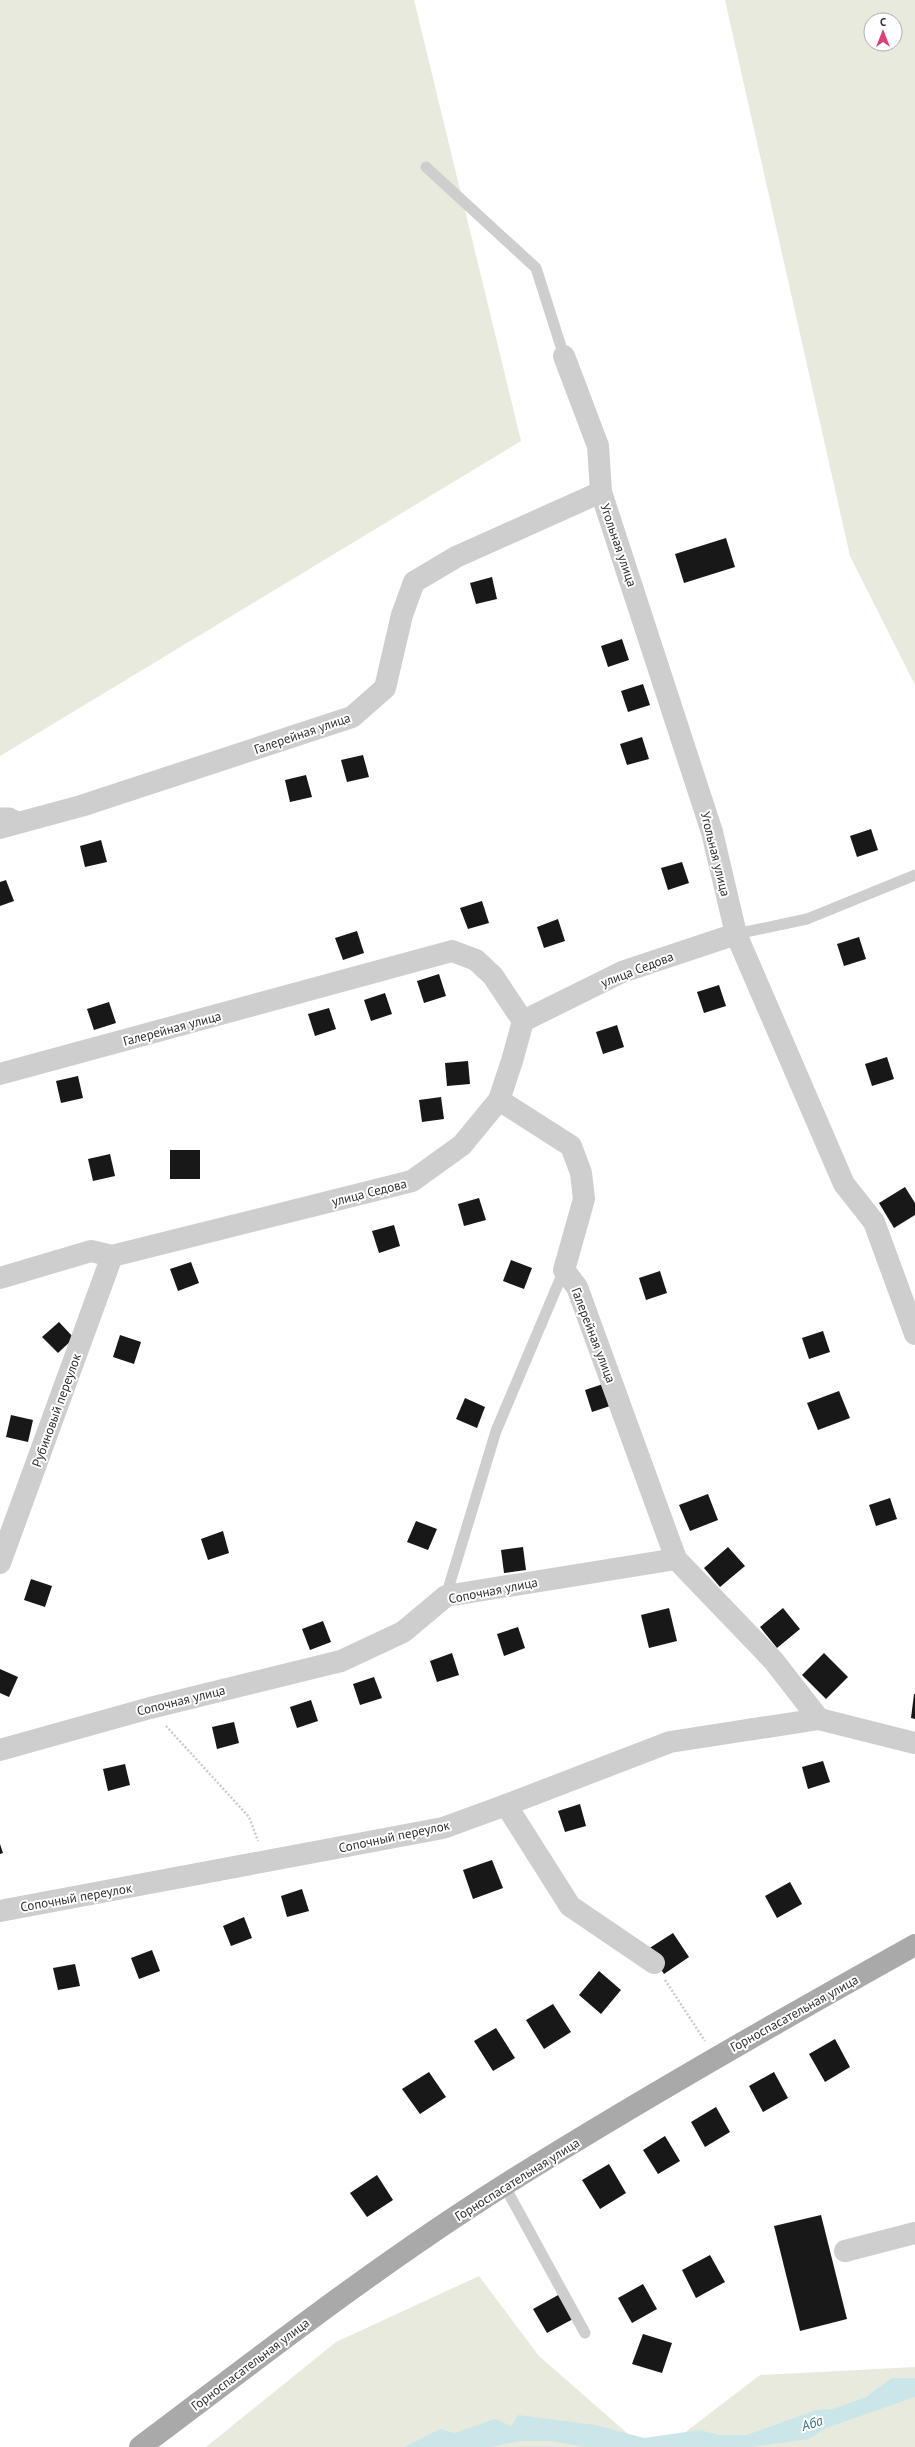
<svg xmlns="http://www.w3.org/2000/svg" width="915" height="2447" font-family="'PT Sans',sans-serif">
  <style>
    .green { fill: #e8eadd; fill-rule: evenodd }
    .water { fill: #cbe6e9 }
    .building { fill: #181818 }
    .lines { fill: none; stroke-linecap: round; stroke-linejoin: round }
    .path { stroke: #cbcbcb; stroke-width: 2.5; stroke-dasharray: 2 2; stroke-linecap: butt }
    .service { stroke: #cecece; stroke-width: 11 }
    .minor { stroke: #cecece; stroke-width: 22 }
    .primary { stroke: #a9a9a9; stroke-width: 22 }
    .labels { text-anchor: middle; stroke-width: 4; stroke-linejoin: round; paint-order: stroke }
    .street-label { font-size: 13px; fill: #313131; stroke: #fff }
    .water-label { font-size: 14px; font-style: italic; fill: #3e7b82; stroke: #fff }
  </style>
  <rect width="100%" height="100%" fill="#fff"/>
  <!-- green -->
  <g class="green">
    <path d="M0 0H414L521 441 0 756Z"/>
    <path d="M725 0H915V685L850 556ZM871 20H895V44H871Z"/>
    <path d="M479 2276 539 2356 643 2447H206L336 2342Z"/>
    <path d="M915 2367V2447H666L760 2375Z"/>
  </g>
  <!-- water -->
  <path class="water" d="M892 2378H915V2397L826 2428 809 2439 751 2447H585L552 2441H520L491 2447H405L440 2429 455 2433 495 2419 511 2426 518 2415 596 2425 644 2438 700 2430 719 2435H747L816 2410 833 2409 866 2397Z"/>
  <!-- building -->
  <g class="building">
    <path d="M726 538 735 567 684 583 675 554Z"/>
    <path d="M492 577 497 599 476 604 470 583Z"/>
    <path d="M622 639 629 660 608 667 601 646Z"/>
    <path d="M643 684 650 705 628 712 621 691Z"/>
    <path d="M642 737 649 759 627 765 620 744Z"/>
    <path d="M363 755 369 777 347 782 341 760Z"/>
    <path d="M306 775 312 797 290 802 285 780Z"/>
    <path d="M871 829 878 850 857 857 850 836Z"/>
    <path d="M101 840 107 862 85 867 80 846Z"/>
    <path d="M682 862 689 883 668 890 661 868Z"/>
    <path d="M6 880 14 901 0 906V882Z"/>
    <path d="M482 901 489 923 468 929 460 908Z"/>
    <path d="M558 919 565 941 544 948 537 927Z"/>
    <path d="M357 931 364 953 343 960 335 938Z"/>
    <path d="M859 937 866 959 844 966 837 944Z"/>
    <path d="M439 974 446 996 424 1003 417 981Z"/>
    <path d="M719 985 726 1006 704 1013 697 992Z"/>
    <path d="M385 993 392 1014 371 1021 364 1000Z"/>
    <path d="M109 1002 116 1023 94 1030 87 1009Z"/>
    <path d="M329 1008 336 1029 315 1036 308 1014Z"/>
    <path d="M617 1025 624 1047 603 1054 596 1032Z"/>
    <path d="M887 1057 894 1079 872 1086 865 1064Z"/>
    <path d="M468 1061 470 1084 447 1086 445 1063Z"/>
    <path d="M78 1076 83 1098 61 1103 56 1081Z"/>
    <path d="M441 1097 444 1119 422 1122 419 1100Z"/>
    <rect x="170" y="1150" width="30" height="29"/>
    <path d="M110 1154 115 1176 93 1181 88 1159Z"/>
    <path d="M905 1187 915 1203V1215L894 1228 879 1203Z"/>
    <path d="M479 1198 486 1220 464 1226 458 1204Z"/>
    <path d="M394 1225 400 1246 379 1253 372 1231Z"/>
    <path d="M511 1260 532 1268 524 1289 503 1281Z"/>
    <path d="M191 1262 199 1283 178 1291 170 1269Z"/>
    <path d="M660 1271 667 1293 646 1300 639 1278Z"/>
    <path d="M59 1322 74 1338 58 1353 42 1337Z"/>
    <path d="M823 1331 830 1352 809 1359 802 1338Z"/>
    <path d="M120 1335 141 1342 134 1364 113 1357Z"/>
    <path d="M606 1383 613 1405 592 1412 585 1390Z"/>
    <path d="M839 1391 850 1418 818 1430 807 1403Z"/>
    <path d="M465 1398 485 1407 477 1428 456 1419Z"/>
    <path d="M11 1415 33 1420 28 1442 6 1437Z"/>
    <path d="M708 1494 718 1520 690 1531 679 1505Z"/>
    <path d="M890 1498 897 1519 876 1526 869 1505Z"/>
    <path d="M416 1521 437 1529 428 1550 407 1542Z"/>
    <path d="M223 1531 229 1553 208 1560 201 1539Z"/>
    <path d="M523 1547 526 1570 504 1573 501 1550Z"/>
    <path d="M728 1547 745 1566 720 1587 704 1568Z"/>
    <path d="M31 1579 52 1586 45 1607 24 1600Z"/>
    <path d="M669 1608 677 1641 649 1648 641 1615Z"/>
    <path d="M783 1608 800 1629 777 1648 760 1627Z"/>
    <path d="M323 1621 331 1642 310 1650 302 1629Z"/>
    <path d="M518 1627 525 1648 504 1656 497 1634Z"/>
    <path d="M452 1653 459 1675 437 1682 430 1661Z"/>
    <path d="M824 1653 848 1677 826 1699 802 1675Z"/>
    <path d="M0 1669 18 1677 9 1697 0 1693Z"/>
    <path d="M374 1677 382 1698 360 1705 353 1684Z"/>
    <path d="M914 1694H915V1719L911 1718Z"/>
    <path d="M311 1700 318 1721 297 1728 290 1707Z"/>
    <path d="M234 1722 239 1743 217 1749 212 1727Z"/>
    <path d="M823 1761 830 1782 808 1789 802 1767Z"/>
    <path d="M125 1764 130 1785 108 1791 103 1769Z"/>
    <path d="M580 1804 586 1826 565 1832 558 1811Z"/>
    <path d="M0 1844 3 1853 0 1854Z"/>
    <path d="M492 1860 503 1888 473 1899 463 1870Z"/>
    <path d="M790 1882 802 1904 777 1918 765 1896Z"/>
    <path d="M302 1889 309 1911 287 1917 281 1896Z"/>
    <path d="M244 1917 252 1938 231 1946 223 1926Z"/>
    <path d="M673 1933 689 1957 664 1974 648 1949Z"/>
    <path d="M152 1950 160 1971 139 1979 131 1958Z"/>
    <path d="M75 1964 80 1986 58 1990 53 1968Z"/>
    <path d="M599 1971 621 1990 601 2014 579 1995Z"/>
    <path d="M553 2004 571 2032 544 2049 526 2020Z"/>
    <path d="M496 2028 515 2058 493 2071 474 2041Z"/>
    <path d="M835 2039 850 2067 825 2082 809 2054Z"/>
    <path d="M429 2072 446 2097 420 2114 402 2089Z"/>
    <path d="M774 2072 788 2098 763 2112 749 2086Z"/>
    <path d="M716 2107 730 2132 705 2147 691 2122Z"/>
    <path d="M665 2136 680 2161 658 2174 643 2150Z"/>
    <path d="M609 2164 626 2193 600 2209 582 2180Z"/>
    <path d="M377 2175 393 2200 367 2217 350 2193Z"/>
    <path d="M821 2215 847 2319 800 2331 774 2226Z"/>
    <path d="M710 2255 725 2282 696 2298 682 2270Z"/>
    <path d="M643 2284 657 2309 632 2323 618 2298Z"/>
    <path d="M560 2294 573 2319 547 2333 533 2309Z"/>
    <path d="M643 2334 672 2343 662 2373 632 2364Z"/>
  </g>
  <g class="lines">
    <!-- path -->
    <g class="path">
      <path d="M166 1726 249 1817 258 1841"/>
      <path d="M665 1980 705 2041"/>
    </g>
    <!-- service -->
    <g class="service">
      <path d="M426 167 536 268 564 356"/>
      <path d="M0 813H10L18 817 19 823"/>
      <path d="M736 934 807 919 915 875"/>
      <path d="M446 1596 496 1431 564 1270"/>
      <path d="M504 2185 585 2333"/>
    </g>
    <!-- minor -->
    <g class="minor">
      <path d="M564 356 598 446 601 492 712 832 736 934 844 1184 874 1222 915 1334"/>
      <path d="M0 828 81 806 352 717 385 688 402 615 414 582 456 557 601 492"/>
      <path d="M0 1074 452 951 476 960 493 976 523 1021"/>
      <path d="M499 1100 571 1146 581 1173 584 1199 564 1270 577 1287 676 1559"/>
      <path d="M0 1278 91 1251 112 1256 412 1181 462 1145 499 1100 512 1061 523 1021 622 972 736 934"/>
      <path d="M0 1563 112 1256"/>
      <path d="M0 1750 150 1708 341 1661 403 1632 446 1596 676 1559 773 1660 819 1719 915 1743"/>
      <path d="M506 1805 670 1742 819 1719"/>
      <path d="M0 1911 443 1828 506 1805 570 1906 654 1963"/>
      <path d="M845 2251 915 2233"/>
    </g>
    <!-- primary -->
    <path class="primary" d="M140 2447C260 2357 379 2264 506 2184 640 2100 777 2022 915 1945"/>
  </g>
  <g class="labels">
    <!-- street labels -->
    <g class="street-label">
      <text transform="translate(619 545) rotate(71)" y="5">Угольная улица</text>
      <text transform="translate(302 733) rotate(-19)" y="5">Галерейная улица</text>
      <text transform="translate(716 854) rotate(76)" y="5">Угольная улица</text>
      <text transform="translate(637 969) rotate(-21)" y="5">улица Седова</text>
      <text transform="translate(172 1028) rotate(-15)" y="5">Галерейная улица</text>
      <text transform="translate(369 1192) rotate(-14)" y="5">улица Седова</text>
      <text transform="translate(594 1335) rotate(69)" y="5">Галерейная улица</text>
      <text transform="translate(56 1410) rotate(-70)" y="5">Рубиновый переулок</text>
      <text transform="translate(493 1590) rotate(-11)" y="5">Сопочная улица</text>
      <text transform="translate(181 1700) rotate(-14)" y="5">Сопочная улица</text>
      <text transform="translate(394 1836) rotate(-12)" y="5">Сопочный переулок</text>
      <text transform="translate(76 1897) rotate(-10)" y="5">Сопочный переулок</text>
      <text transform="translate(794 2013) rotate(-29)" y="5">Горноспасательная улица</text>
      <text transform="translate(517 2179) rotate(-32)" y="5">Горноспасательная улица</text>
      <text transform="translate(250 2364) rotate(-37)" y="5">Горноспасательная улица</text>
    </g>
    <!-- water labels -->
    <g class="water-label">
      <text transform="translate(812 2423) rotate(-18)" y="5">Аба</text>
    </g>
  </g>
  <!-- north arrow -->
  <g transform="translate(883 32)"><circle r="19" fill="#ffffff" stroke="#adadad"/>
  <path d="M0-3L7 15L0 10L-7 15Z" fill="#da4178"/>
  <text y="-6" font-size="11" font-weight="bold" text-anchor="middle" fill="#313131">С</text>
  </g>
</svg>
